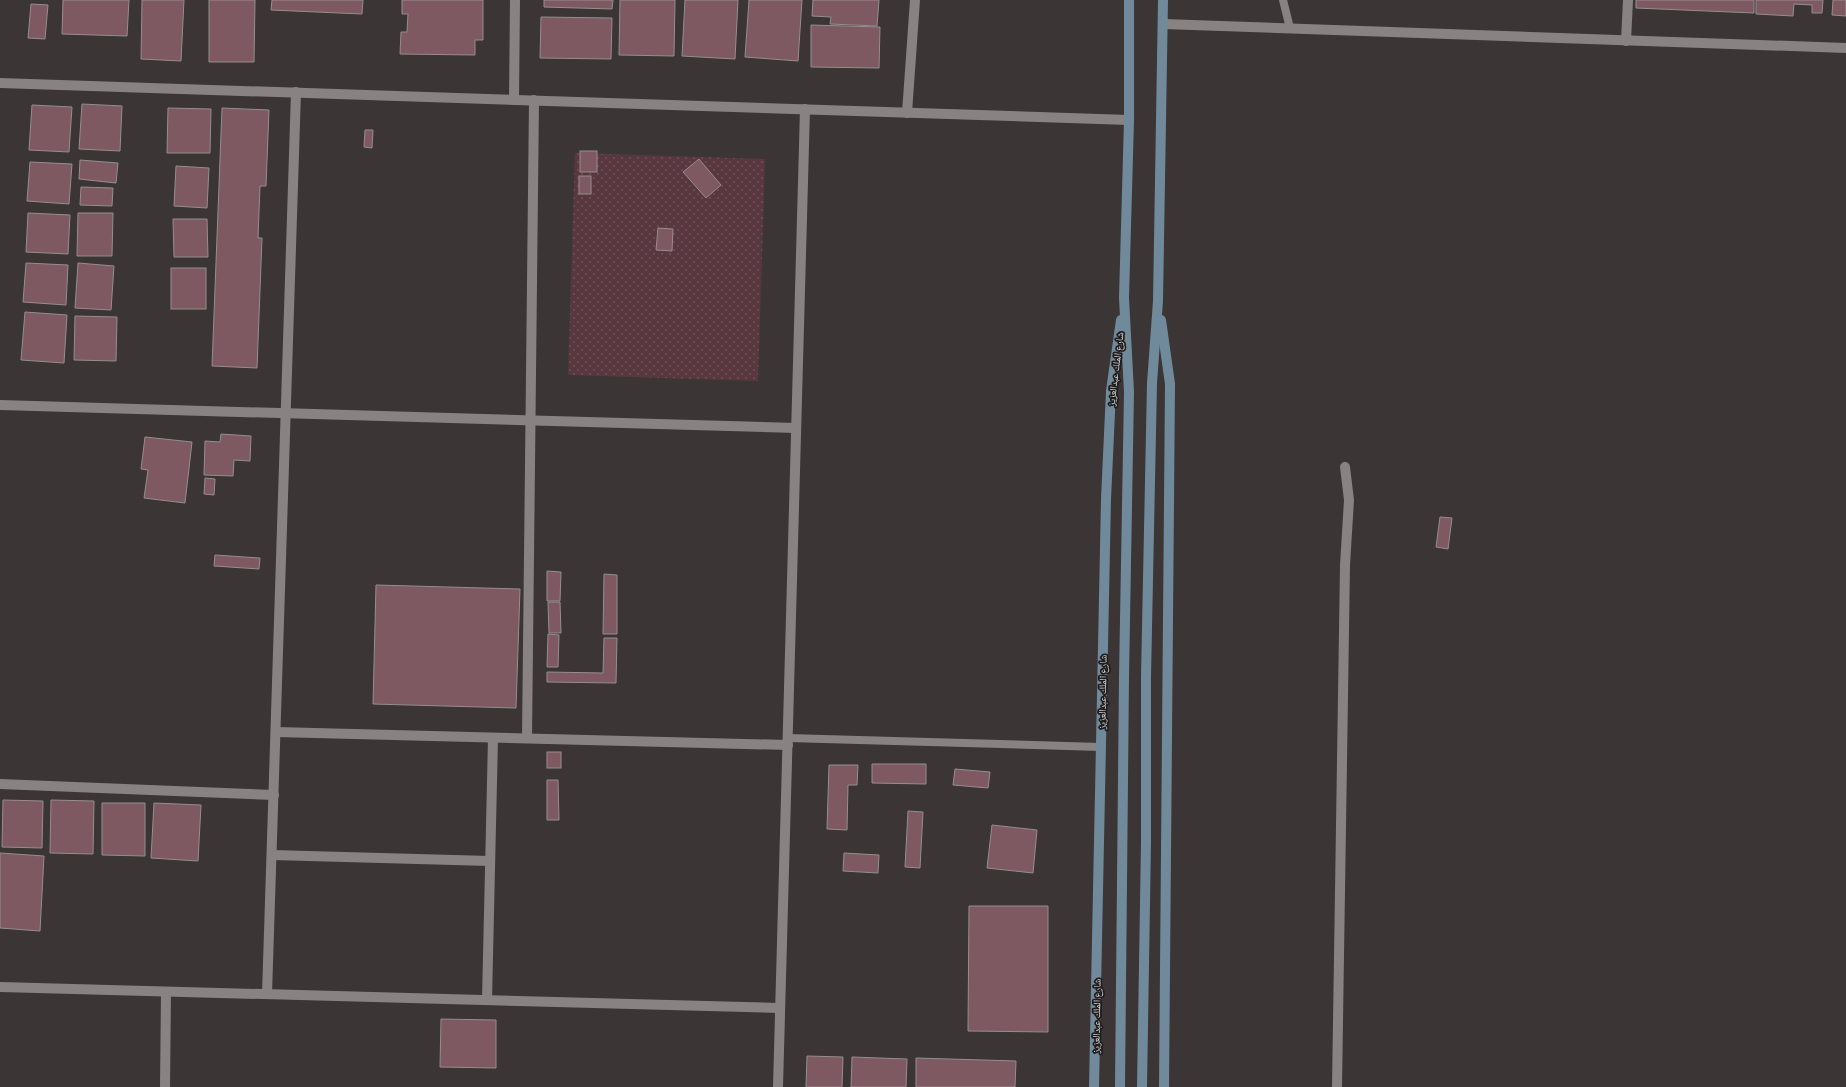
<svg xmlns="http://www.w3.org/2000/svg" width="1846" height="1087" font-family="Signika,'Noto Naskh Arabic',sans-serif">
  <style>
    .park { fill: url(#park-dots) }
    .building { fill: #7e5962; stroke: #958e8f }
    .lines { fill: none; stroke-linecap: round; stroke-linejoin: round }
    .lane { stroke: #898283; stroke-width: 8 }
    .street { stroke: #898283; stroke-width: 10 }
    .secondary { stroke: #718a9b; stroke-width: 10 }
    .labels { text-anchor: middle; stroke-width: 3.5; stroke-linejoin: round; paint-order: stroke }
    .street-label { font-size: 10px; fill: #dbd7d8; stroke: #201d1e }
  </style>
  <defs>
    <pattern id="park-dots" width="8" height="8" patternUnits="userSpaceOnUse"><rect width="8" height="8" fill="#58373f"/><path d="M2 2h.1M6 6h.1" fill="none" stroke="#6f535a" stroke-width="1.8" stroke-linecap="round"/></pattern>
  </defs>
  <rect width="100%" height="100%" fill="#3b3536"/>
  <!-- park -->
  <path class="park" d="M575 153 765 159 758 381 568 375Z"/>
  <!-- building -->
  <g class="building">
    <path d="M63 0H129L127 36 62 34Z"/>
    <path d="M142 0H184L181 61 141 59Z"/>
    <path d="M209 0H255L254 62H209Z"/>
    <path d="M272 0H363L362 14 271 10Z"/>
    <path d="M402 0H483V40H475V55L400 54 401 32H407L408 14H402Z"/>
    <path d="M544 0H613L612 9 544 7Z"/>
    <path d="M620 0H675L674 56 619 55Z"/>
    <path d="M685 0H738L735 59 682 56Z"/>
    <path d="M749 0H802L798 61 745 57Z"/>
    <path d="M813 0H879L877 26 830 24 831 17 812 16Z"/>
    <path d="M1636 0H1754V13L1636 8Z"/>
    <path d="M1756 0H1823L1822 13H1812V5L1794 4 1793 16 1756 14Z"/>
    <path d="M1833 0H1846V16L1832 15Z"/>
    <path d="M31 4 48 5 45 39 28 38Z"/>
    <path d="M541 17 612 18 611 59 540 58Z"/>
    <path d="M811 25 880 27 879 68 811 67Z"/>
    <path d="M82 104 122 106 120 151 79 149Z"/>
    <path d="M32 105 72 107 69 152 29 150Z"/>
    <path d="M168 108 211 109 210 153H167Z"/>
    <path d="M222 108 269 110 266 186H260L258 238H262L257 368 212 366Z"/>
    <path d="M365 130H373L372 148 364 147Z"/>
    <rect x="580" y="151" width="17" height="21"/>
    <path d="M699 159 721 185 706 198 683 172Z"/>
    <path d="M80 160 118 163 116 183 79 179Z"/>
    <path d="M30 162 72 164 69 204 27 201Z"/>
    <path d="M176 166 209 168 207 208 174 206Z"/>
    <rect x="579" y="176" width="12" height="18"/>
    <path d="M81 187 113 188 112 206 80 205Z"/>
    <path d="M28 213 70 215 68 254 26 252Z"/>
    <path d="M78 213H113L112 256H77Z"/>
    <path d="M173 219H207L208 257H174Z"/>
    <path d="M658 228 673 229 672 251 656 250Z"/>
    <path d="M26 263 68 265 66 305 23 302Z"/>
    <path d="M78 263 114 266 111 310 75 308Z"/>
    <rect x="171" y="268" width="35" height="41"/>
    <path d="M25 312 67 315 64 363 21 360Z"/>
    <path d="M75 316 117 317 116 361 74 360Z"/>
    <path d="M221 434 251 436 250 461 234 460 233 476 204 475 205 441 220 442Z"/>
    <path d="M145 437 192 442 185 503 144 498 148 470 141 469Z"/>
    <path d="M205 478 215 479 214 495 204 494Z"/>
    <path d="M1440 517 1452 518 1448 549 1436 547Z"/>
    <path d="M215 555 260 558 259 569 214 566Z"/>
    <path d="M547 571 561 572 560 601H547Z"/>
    <path d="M604 574 617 575V634H603Z"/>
    <path d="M376 585 520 589 516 708 373 704Z"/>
    <path d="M548 602H560L561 633H549Z"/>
    <path d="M548 634 559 635 558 667H547Z"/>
    <path d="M604 638H617L616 683 547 682V672L603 673Z"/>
    <rect x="547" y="752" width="14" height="16"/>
    <path d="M872 764H926V784L872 783Z"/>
    <path d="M829 765H858L857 785H848L847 830 827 829Z"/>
    <path d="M955 769 990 772 988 788 953 785Z"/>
    <path d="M547 780H558L559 820H547Z"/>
    <path d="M3 800 43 801 42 848 2 847Z"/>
    <path d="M51 800 94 801 93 854 50 853Z"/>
    <path d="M102 803H145V856L102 855Z"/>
    <path d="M154 803 201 805 198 861 151 858Z"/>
    <path d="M908 811 923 812 920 868 905 867Z"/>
    <path d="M992 825 1037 830 1033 873 987 868Z"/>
    <path d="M0 853 44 856 40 931 0 928Z"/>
    <path d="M844 853 879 855 878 873 843 871Z"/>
    <path d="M969 906H1048V1032L968 1031Z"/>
    <path d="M441 1019 496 1020V1068L440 1067Z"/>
    <path d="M807 1056 843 1057 842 1087H806Z"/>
    <path d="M852 1057 907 1059 906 1087H851Z"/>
    <path d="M916 1058 1016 1061 1015 1087H916Z"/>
  </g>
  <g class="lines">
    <!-- lane -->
    <g class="lane">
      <path d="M1283 0 1290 28"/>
      <path d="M788 738 1101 747"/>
    </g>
    <!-- street -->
    <g class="street">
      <path d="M1163 24 1846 48"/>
      <path d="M1626 41 1628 0"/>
      <path d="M0 83 1129 120"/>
      <path d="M514 100 515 0"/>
      <path d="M907 113 915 0"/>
      <path d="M0 405 796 428"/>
      <path d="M276 732 788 745"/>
      <path d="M527 738 534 100"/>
      <path d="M0 784 274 795"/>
      <path d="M272 855 490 861"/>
      <path d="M0 987 780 1008"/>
      <path d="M267 994 296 92"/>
      <path d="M487 1000 493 738"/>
      <path d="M165 1087 166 992"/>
      <path d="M778 1087 805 109"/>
      <path d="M1337 1087 1345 565 1349 500 1345 467"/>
    </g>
    <!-- secondary -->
    <g class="secondary">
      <path d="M1161 320 1170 384 1164 1087"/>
      <path d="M1094 1087 1106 499 1111 391 1121 320"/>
      <path d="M1120 1087 1124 677 1129 392 1124 298 1129 120V0"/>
      <path d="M1142 1087 1146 842V677L1152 383 1158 301 1163 0"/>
    </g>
  </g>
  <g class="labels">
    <!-- street labels -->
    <g class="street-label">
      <text transform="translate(1115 369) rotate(-83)" y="4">شارع الملك عبدالعزيز</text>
      <text transform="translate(1102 692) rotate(-89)" y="4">شارع الملك عبدالعزيز</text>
      <text transform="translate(1096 1016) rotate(-89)" y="4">شارع الملك عبدالعزيز</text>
    </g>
  </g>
</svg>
